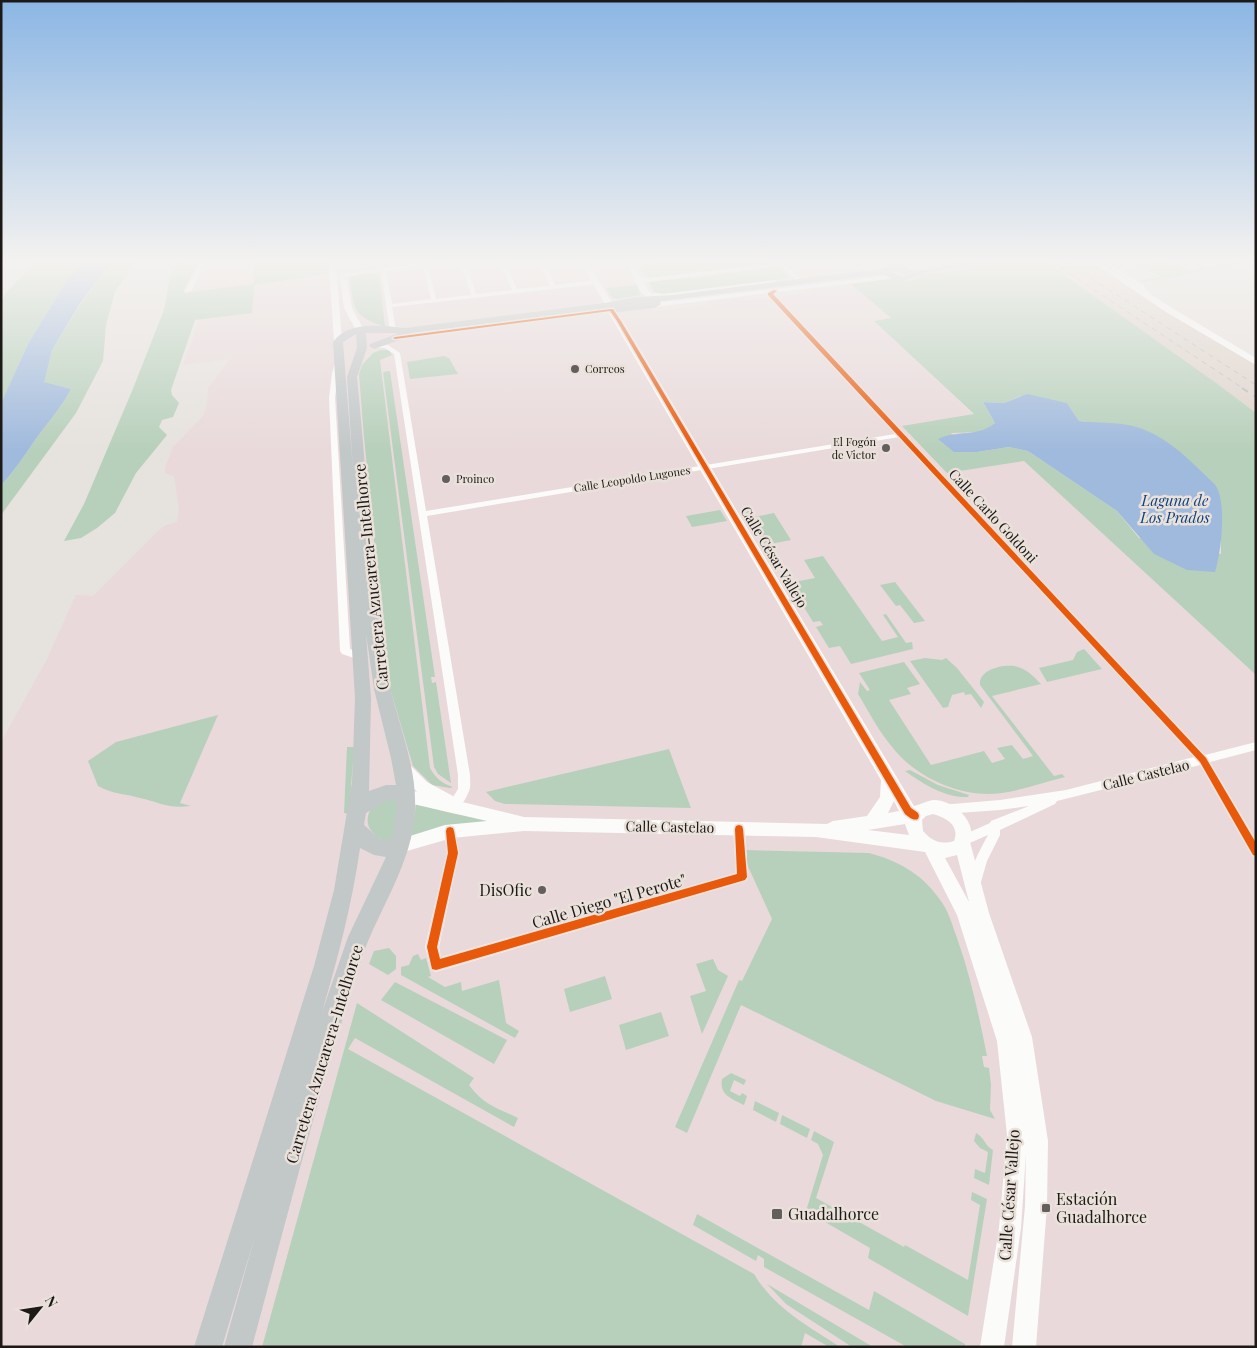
<svg xmlns="http://www.w3.org/2000/svg" width="1257" height="1348" font-family="'Playfair Display',serif">
  <style>
    .commercial { fill: #e9d9da }
    .industrial { fill: #e9d9db }
    .built { fill: #dfd4cc }
    .green { fill: #b7d0bb; fill-rule: evenodd }
    .water { fill: #a0badd }
    .lines { fill: none; stroke-linecap: round; stroke-linejoin: round }
    .street { fill: #fbfbfa; fill-rule: evenodd }
    .secondary { fill: #fbfbfa; fill-rule: evenodd }
    .primary { fill: #c2c7c8; fill-rule: evenodd }
    .rail-far1 { stroke: #bcbab9; stroke-width: 1; stroke-dasharray: 5 5; stroke-linecap: butt }
    .rail { stroke: #bcbab9; stroke-width: 2; stroke-dasharray: 7 7; stroke-linecap: butt }
    .cycleway-casing { stroke: #eae1da; stroke-width: 3 }
    .cycleway { fill: #e8590c; fill-rule: evenodd }
    .poi-dot { fill: #635f5c; stroke: #eae1da; stroke-width: 2 }
    .labels { text-anchor: middle; stroke-width: 5; stroke-linejoin: round; paint-order: stroke }
    .far-poi-label { font-size: 11px; fill: #1c1916; stroke: #eae1da; text-anchor: start }
    .far-street-label { font-size: 11px; fill: #1c1916; stroke: #eae1da }
    .street-label { font-size: 14px; fill: #1c1916; stroke: #eae1da }
    .water-label { font-size: 15px; font-style: italic; fill: #0c417f; stroke: #eae1da }
    .near-street-label { font-size: 16px; fill: #1c1916; stroke: #eae1da }
    .near-poi-label { font-size: 16px; fill: #1c1916; stroke: #eae1da; text-anchor: start }
  </style>
  <rect width="100%" height="100%" fill="#e6e2de"/>
  <!-- commercial -->
  <path class="commercial" d="M638 262H928L898 265H890L887 263H876L877 266 873 268 863 267 856 270 663 294 654 292Z"/>
  <!-- industrial -->
  <path class="industrial" d="M185 262H421L329 273V278L452 262H622L641 294 636 296 599 301 598 304 604 314 650 309 653 312 656 311 710 305 708 302 743 297 746 300 813 292 811 289 851 284 892 319 875 322 974 415 947 473 1024 461 1256 675V1347H1V742L46 661 76 595 93 596 156 533 164 526 177 522 179 509 174 476 165 473V468L173 447 204 415 207 403 208 388 230 359 183 365 199 322 202 300 190 295 203 269 197 265 182 266Z"/>
  <!-- built -->
  <path class="built" d="M1046 262H1092L1173 315 1256 365V413L1219 385Z"/>
  <!-- green -->
  <g class="green">
    <path d="M36 262H86L68 278 28 344 1 403V301L8 290Z"/>
    <path d="M110 262H135L115 292 106 325 103 361 76 413 1 515V485C18 468 29 447 44 428 54 413 63 405 71 389L43 382 52 350 79 306Z"/>
    <path d="M179 262H185L183 266 197 265 184 290V293L254 284 253 262H329L328 274 254 285 252 313 195 320 171 390 172 395 179 403 173 417 162 420 159 427 167 435 136 473 115 513 97 528 81 538 64 541 84 504 132 391 164 310 170 276 174 266Z"/>
    <path d="M673 262H772L774 263 647 278 648 276H645L640 265Z"/>
    <path d="M980 262H1046L1219 385 1256 413V675L1024 461 947 473 902 426 974 414 874 321 891 318 851 284C863 283 875 280 887 279 900 278 911 285 921 275L980 267 976 263ZM1021 396 1067 403 1079 421 1103 424 1220 499 1221 554 1139 538 1117 511 1028 451 1009 447 977 452 951 433 983 432 995 423 983 402 1004 403Z"/>
    <path d="M1133 262C1143 262 1144 268 1157 265L1144 262H1161L1191 272 1201 267 1194 264 1195 263 1213 269 1230 262H1246C1212 270 1177 276 1142 282L1139 281 1162 277Z"/>
    <path d="M778 266 789 278 663 294 654 292 649 282 690 277 691 279 735 272H743V271Z"/>
    <path d="M372 272 379 275 385 327C352 315 355 311 349 277Z"/>
    <path d="M637 285 640 295 616 299 613 298 606 288Z"/>
    <path d="M381 350H389L392 355 380 360 430 768C436 779 442 783 453 787L450 788 432 785 413 766 387 678 363 426 359 374 362 365 373 353Z"/>
    <path d="M444 356 449 358 458 374 410 379 407 362Z"/>
    <path d="M390 371 435 677H431L432 683 436 682 451 783 438 774 434 767 383 372Z"/>
    <path d="M720 510 727 521 692 527 686 516Z"/>
    <path d="M749 510 754 517 774 513 791 540 765 545 745 511Z"/>
    <path d="M823 556 882 641 898 637 883 615 886 614 906 643 912 642 913 649 851 664 840 646 829 648 816 627 823 625 820 621 813 622 789 583 815 578 804 560Z"/>
    <path d="M895 582 925 621 914 623 900 605 896 606 880 585Z"/>
    <path d="M1084 649 1102 669 1047 682 1039 668 1073 660 1077 652Z"/>
    <path d="M925 658 942 660 946 658 957 668 984 702 981 708 971 694 965 695 964 692 952 695 948 707 943 708 910 661Z"/>
    <path d="M904 662 920 684 907 688 911 694 889 700 931 765 984 751 992 763 1005 759 997 748 1012 745 1023 759 1033 756 980 685C978 669 1006 663 1018 667 1028 670 1034 677 1041 684L992 696 1054 776 1062 774 1065 777C1044 782 1023 790 1002 793 964 799 916 778 893 748 879 732 869 712 858 694L860 682 867 691 870 690 859 673Z"/>
    <path d="M218 715 180 803 191 806C169 809 161 803 140 798 123 793 115 795 98 786L88 761 116 742Z"/>
    <path d="M347 747H354L349 814 344 813Z"/>
    <path d="M669 749 691 808 505 804 495 801 486 792Z"/>
    <path d="M910 770 938 785 969 795 968 797C945 798 923 784 905 771Z"/>
    <path d="M384 798 399 801 394 840 386 843C370 832 362 825 372 806Z"/>
    <path d="M416 804 451 813 495 821 411 837Z"/>
    <path d="M745 850 869 853C896 860 921 873 938 897 948 909 952 924 957 938 971 977 979 1016 987 1056H982L984 1067 989 1068 991 1085 990 1110 995 1119 936 1101 741 1005 687 1133 675 1127 739 980 742 981 772 919 746 862Z"/>
    <path d="M389 948 396 956V969L388 975 369 964 374 951Z"/>
    <path d="M418 954 421 960 426 958 431 976 428 977 445 987 461 982 462 991 499 980 506 1023 519 1031 515 1038 401 975V967L409 965 413 956Z"/>
    <path d="M713 959 718 970 728 976 702 1034 690 996 706 991 696 964Z"/>
    <path d="M605 976 612 999 570 1012 564 989Z"/>
    <path d="M395 982 507 1040 494 1064 381 1000Z"/>
    <path d="M357 1003 474 1078 469 1085C485 1106 496 1107 518 1118L514 1127 355 1038 348 1049 754 1274C774 1308 808 1326 840 1347H829L805 1333 801 1347H262Z"/>
    <path d="M661 1012 669 1036 626 1050 619 1025Z"/>
    <path d="M731 1073 746 1080 744 1085 734 1080 730 1091 740 1096 742 1093 747 1096 744 1105C732 1099 719 1095 722 1079Z"/>
    <path d="M755 1101 779 1113 776 1122 753 1110Z"/>
    <path d="M782 1115 810 1129 807 1138 780 1124Z"/>
    <path d="M814 1131 834 1142 816 1198 904 1247 905 1245 968 1280 980 1205 971 1200 972 1192 987 1199 968 1316 868 1258 870 1248 806 1211 823 1155 818 1144 811 1140Z"/>
    <path d="M976 1133C984 1137 985 1146 993 1150L989 1185 974 1178 975 1169 985 1173 988 1152 980 1148 974 1141Z"/>
    <path d="M697 1214 869 1310 874 1291 965 1344V1347H907L764 1267V1259L758 1255 756 1261 693 1225Z"/>
    <path d="M767 1284 873 1347H852L786 1304Z"/>
  </g>
  <!-- water -->
  <g class="water">
    <path d="M86 262H110L79 305 52 350 44 382 71 389C62 406 55 413 44 428 29 447 18 468 1 485V403L28 344 68 278Z"/>
    <path d="M1027 394 1067 403 1079 421C1096 423 1116 422 1133 426 1161 433 1185 455 1205 475 1208 478 1213 482 1216 486 1227 504 1221 553 1215 572L1187 570 1154 554 1117 511 1028 451 1009 447 977 452H954L938 439C960 429 976 438 995 423L983 402 1004 403Z"/>
  </g>
  <g class="lines">
    <!-- street -->
    <g class="street">
      <path d="M200 262H206L191 291 186 292 185 291Z"/>
      <path d="M423 262H441L428 265 436 299 471 295 461 262H466L476 294 512 290 500 262H505L517 289 550 286 539 262H544L555 285 596 280 599 282 596 284 392 307 396 331 393 333 390 331 381 271 343 277 340 275ZM423 266 431 299 392 304 386 271Z"/>
      <path d="M649 262H663L631 267 628 265Z"/>
      <path d="M778 262H783L800 278V280H796L781 266 639 283 636 281 639 279 778 263Z"/>
      <path d="M932 262H941L902 271 899 269Z"/>
      <path d="M1102 262H1107L1143 285 1153 297 1152 298H1148L1139 287Z"/>
      <path d="M1193 262 1208 263 1221 262 1208 267Z"/>
      <path d="M881 263 886 264 883 269 867 273 864 271 879 267Z"/>
      <path d="M894 275 897 277 896 278 777 292 773 294 1205 755 1256 742V750L1210 762 1256 840V857L1252 856 1200 765 1057 801 1055 804 1000 830V835L987 861 979 889 975 891 971 889C965 876 981 848 988 835L963 846 959 845 957 841 959 837 990 823 991 821 1029 806 1000 810 944 814 940 813 938 809 940 805 1000 800 1066 790 1194 757 899 437 427 516 470 775C470 780 471 787 469 791 466 799 459 812 450 809L448 805 458 789V775L394 354 385 348 372 347V345H388L400 353 426 511 895 434 768 293 654 307 651 305 654 303Z"/>
      <path d="M775 280 778 282 777 283 663 298 650 295 653 293 663 294Z"/>
      <path d="M611 308 614 310 613 311 398 339 395 337 398 335Z"/>
      <path d="M339 359 342 361 338 373 335 398 350 649 363 653 365 656 363 659 360 660 342 654 340 651 329 398 332 373 336 361Z"/>
      <path d="M739 824 743 825 745 829 748 877 746 881 436 972 431 970 425 947 447 853 444 831 446 827 450 826 454 827 459 853 439 947 441 957 736 873 733 829 735 825Z"/>
    </g>
    <!-- secondary -->
    <g class="secondary">
      <path d="M329 262H336L342 342 338 345 334 342Z"/>
      <path d="M581 262H587L613 304 612 306H606Z"/>
      <path d="M627 262H633L649 292 657 297V301C641 302 631 273 627 262Z"/>
      <path d="M1092 262H1100L1172 308 1256 358V365L1166 312Z"/>
      <path d="M340 278 347 280 352 308 364 330 363 332H357L344 308Z"/>
      <path d="M608 308H614L623 321 914 806C919 805 927 801 933 800 953 799 978 822 970 842L989 913 1032 1037 1048 1141 1047 1206 1036 1347H1012L1025 1206 1026 1154 1021 1228 1004 1347H980L999 1228 1007 1135 997 1041 957 915 925 852 816 837 524 831 452 838 400 853 394 851 392 846 394 841 445 825 487 821 400 801 398 796 400 791 406 789 417 792 394 766 397 762 402 760 407 762 427 782 453 796 454 800 524 817 827 824 833 821 867 816 880 797 881 780 607 310ZM894 801 899 811 888 813ZM933 814C947 818 960 826 954 841 940 845 932 841 923 831L922 820 926 816ZM905 824 909 835 868 830ZM957 855 969 902 945 858Z"/>
    </g>
    <!-- primary -->
    <path class="primary" d="M962 262H977L973 265 927 273 903 281 893 280 884 274 661 301 660 305 654 308 611 313 603 309 411 333V336L374 349 369 346 370 344 399 333H366L367 348 357 377C367 475 371 575 387 672 395 718 417 762 415 809 413 864 378 909 361 960 320 1087 287 1217 252 1347H224L255 1236 222 1347H194L314 966 334 890 352 782 355 698 333 342C349 320 381 326 405 328L605 303 637 297 673 295 886 268C894 263 907 266 914 272ZM894 271 907 275 899 276 892 272ZM652 302H651L619 306ZM356 334 357 348 347 377 353 470 343 342ZM366 634 374 689 391 758 396 785H386L369 791 371 698ZM386 801H397L392 839H380L364 825 366 813ZM360 848 374 855 386 857 348 937 322 1012C338 958 352 904 360 848Z"/>
    <!-- rail-far1 -->
    <g class="rail-far1">
      <path d="M1052 262 1244 389"/>
      <path d="M1066 262 1256 385"/>
    </g>
    <!-- rail -->
    <path class="rail" d="M1242 388 1256 397"/>
    <defs>
      <g id="cycleway">
        <path d="M774 290 777 291 773 294 1206 758 1256 843V856L1253 855 1200 762 768 295V293Z"/>
        <path d="M611 309H613L621 321 911 808 918 813 919 816 918 819C913 821 909 817 905 814L617 321 610 311 395 339 393 338 395 337Z"/>
        <path d="M739 825 742 826 743 829 747 877 745 880 436 970 432 969 427 947 448 853 446 831 447 828 450 827 453 828 454 831 458 853 437 947 440 959 737 874 735 829 736 826Z"/>
      </g>
    </defs>
    <!-- cycleway casing -->
    <use href="#cycleway" class="cycleway-casing"/>
    <!-- cycleway -->
    <use href="#cycleway" class="cycleway"/>
  </g>
  <!-- sky -->
  <linearGradient id="sky" x2="0" y2="1"><stop stop-color="#8bb6e4"/><stop offset="0.58" stop-color="#f4f2f0"/><stop offset="1" stop-color="#f4f2f0" stop-opacity="0"/></linearGradient>
  <rect width="1257" height="450" fill="url(#sky)"/>
  <!-- markers -->
  <g class="poi-dot">
    <circle cx="575" cy="369" r="5"/>
    <circle cx="886" cy="448" r="5"/>
    <circle cx="446" cy="479" r="5"/>
    <circle cx="542" cy="890" r="5"/>
    <rect x="1041" y="1203" width="10" height="10" rx="2.5"/>
    <rect x="771" y="1208" width="12" height="12" rx="2.5"/>
  </g>
  <g class="labels">
    <!-- far-poi labels -->
    <g class="far-poi-label">
      <text x="585" y="373">Correos</text>
      <text x="876" y="446" text-anchor="end">El Fogón<tspan x="876" dy="13">de Victor</tspan></text>
      <text x="456" y="483">Proinco</text>
    </g>
    <!-- far-street labels -->
    <g class="far-street-label">
      <text transform="translate(632 479) rotate(-9)" y="4">Calle Leopoldo Lugones</text>
    </g>
    <!-- street labels -->
    <g class="street-label">
      <text transform="translate(993 516) rotate(47)" y="5">Calle Carlo Goldoni</text>
      <text transform="translate(774 557) rotate(59)" y="5">Calle César Vallejo</text>
      <text transform="translate(1146 775) rotate(-14)" y="5">Calle Castelao</text>
      <text transform="translate(670 827) rotate(1)" y="5">Calle Castelao</text>
    </g>
    <!-- water labels -->
    <g class="water-label">
      <text x="1175" y="506">Laguna de<tspan x="1175" dy="17">Los Prados</tspan></text>
    </g>
    <!-- near-street labels -->
    <g class="near-street-label">
      <text transform="translate(371 577) rotate(-96)" y="6">Carretera Azucarera-Intelhorce</text>
      <text transform="translate(609 901) rotate(-16)" y="6">Calle Diego "El Perote"</text>
      <text transform="translate(324 1054) rotate(-73)" y="6">Carretera Azucarera-Intelhorce</text>
      <text transform="translate(1009 1195) rotate(-86)" y="6">Calle César Vallejo</text>
    </g>
    <!-- near-poi labels -->
    <g class="near-poi-label">
      <text x="532" y="896" text-anchor="end">DisOfic</text>
      <text x="1056" y="1205">Estación<tspan x="1056" dy="18">Guadalhorce</tspan></text>
      <text x="788" y="1220">Guadalhorce</text>
    </g>
  </g>
  <!-- border -->
  <rect width="1257" height="1348" fill="none" stroke="#1c1916" stroke-width="5"/>
  <!-- north arrow -->
  <g transform="translate(40 1308) rotate(60)" stroke="#eae1da" stroke-width="4" paint-order="stroke">
  <path d="M0-4L9 19L0 12L-9 19Z" fill="#1c1916"/>
  <text y="-8" font-size="14" font-weight="bold" text-anchor="middle" fill="#1c1916">N</text>
  </g>
</svg>
